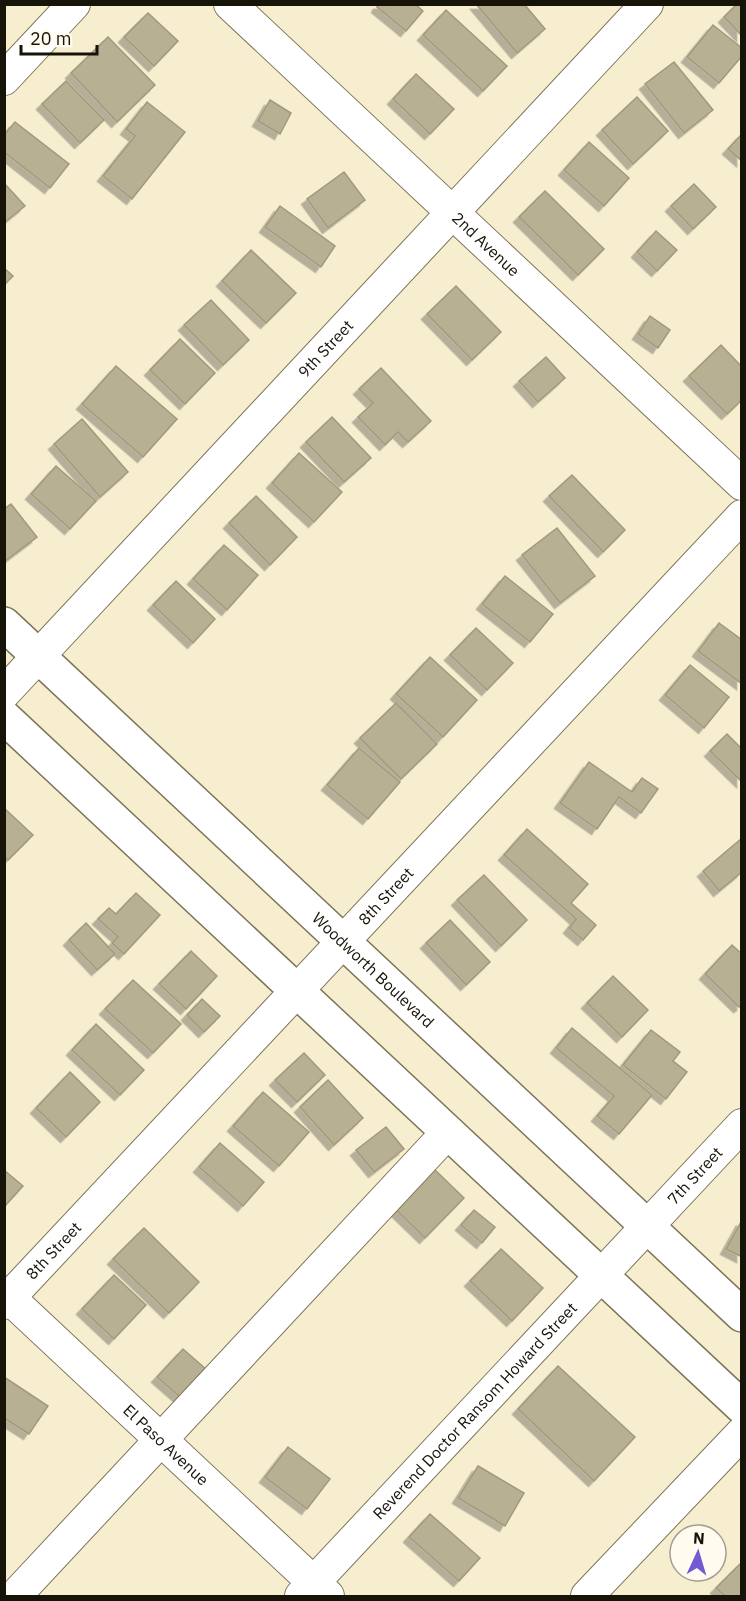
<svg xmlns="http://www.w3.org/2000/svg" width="746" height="1601" font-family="'IBM Plex Sans',sans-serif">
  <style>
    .building { fill: #b8b093; stroke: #a2997d; stroke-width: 1.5; filter: url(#shadow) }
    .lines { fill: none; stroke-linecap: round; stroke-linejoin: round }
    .minor-casing { stroke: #7d755a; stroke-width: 34 }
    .major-casing { stroke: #7d755a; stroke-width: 36 }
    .minor { stroke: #fff; stroke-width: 32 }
    .major { stroke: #fff; stroke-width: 33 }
    .labels { text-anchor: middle; stroke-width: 4.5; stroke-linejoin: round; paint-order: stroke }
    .street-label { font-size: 16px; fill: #161308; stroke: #fffbef }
  </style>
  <defs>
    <filter id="shadow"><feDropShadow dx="-5.5" dy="5.5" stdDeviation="0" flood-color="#0004"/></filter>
  </defs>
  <rect width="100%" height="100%" fill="#f7eed0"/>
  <!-- building -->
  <g class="building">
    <path d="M379 4H415L423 11 406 31 377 7Z"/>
    <path d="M476 4H524L545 29 517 53Z"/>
    <path d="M737 4H742V36L724 17Z"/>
    <path d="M446 10 507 66 483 91 423 35Z"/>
    <path d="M148 13 178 41 154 66 124 37Z"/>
    <path d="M713 25 742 48V56L719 83 687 57Z"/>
    <path d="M108 37 155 85 117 122 71 73Z"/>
    <path d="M674 62 713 110 684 133 645 84Z"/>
    <path d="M416 74 454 109 430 134 393 99Z"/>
    <path d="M66 81 104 120 80 143 42 104Z"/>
    <path d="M637 97 668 131 633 164 602 130Z"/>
    <path d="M270 100 291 113 280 134 258 121Z"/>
    <path d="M147 102 185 132 132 199 103 176 135 136 126 129Z"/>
    <path d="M15 122 69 164 50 188 4 152V135Z"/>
    <path d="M742 134V161L728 149Z"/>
    <path d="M589 142 629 178 604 206 564 170Z"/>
    <path d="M344 172 365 200 328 228 307 199Z"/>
    <path d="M4 183 25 206 4 223Z"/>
    <path d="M694 184 716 207 693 229 671 206Z"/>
    <path d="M545 191 604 249 578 275 519 217Z"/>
    <path d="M280 206 335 246 321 267 265 227Z"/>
    <path d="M656 231 677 250 657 271 637 252Z"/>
    <path d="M251 250 296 293 266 323 222 281Z"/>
    <path d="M4 268 13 276 4 285Z"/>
    <path d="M456 286 501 332 472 360 427 314Z"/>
    <path d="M211 300 249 340 223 365 184 325Z"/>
    <path d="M650 316 670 330 658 348 638 334Z"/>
    <path d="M180 339 215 373 185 404 150 370Z"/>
    <path d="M721 345 742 367V400L727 414 689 376Z"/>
    <path d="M546 357 565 378 538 402 519 381Z"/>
    <path d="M116 366 177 419 143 457 82 404Z"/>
    <path d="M381 368 431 421 408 442 398 432 385 445 358 417 373 403 359 389Z"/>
    <path d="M332 417 371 458 344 482 306 442Z"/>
    <path d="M82 419 128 472 100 497 54 444Z"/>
    <path d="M299 453 342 492 314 522 272 483Z"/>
    <path d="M56 466 96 501 70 529 31 494Z"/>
    <path d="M572 475 625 530 603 552 549 496Z"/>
    <path d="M256 496 297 537 270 565 229 523Z"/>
    <path d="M11 504 37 537 4 562V509Z"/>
    <path d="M557 528 595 576 560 603 522 555Z"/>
    <path d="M224 545 258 575 227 610 193 579Z"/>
    <path d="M505 576 553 614 530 642 482 604Z"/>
    <path d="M176 581 215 619 193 643 153 605Z"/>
    <path d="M719 623 742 640V684L698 651Z"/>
    <path d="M476 628 513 663 487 690 450 655Z"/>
    <path d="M430 657 477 700 443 737 396 694Z"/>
    <path d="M690 665 729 697 704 728 665 695Z"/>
    <path d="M396 703 437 744 401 779 360 738Z"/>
    <path d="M727 734 742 749V782L710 751Z"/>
    <path d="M359 748 400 782 368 819 327 785Z"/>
    <path d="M589 762 632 792 642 778 658 789 641 813 619 797 597 829 560 803Z"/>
    <path d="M4 808 33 835 8 860 4 856Z"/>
    <path d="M527 829 588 884 571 903 596 925 583 940 569 928 576 919 504 855Z"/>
    <path d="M742 838V872L719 891 703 871Z"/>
    <path d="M484 875 527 920 501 946 457 900Z"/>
    <path d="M136 893 160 915 124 954 112 943 118 937 98 919 109 908 116 914Z"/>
    <path d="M450 920 490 962 466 985 426 943Z"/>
    <path d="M86 923 115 954 97 970 69 940Z"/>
    <path d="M732 945 742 954V1005L739 1007 705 974Z"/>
    <path d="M191 951 217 976 186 1009 159 984Z"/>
    <path d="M613 976 648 1010 622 1037 587 1003Z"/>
    <path d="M133 980 181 1024 153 1053 105 1009Z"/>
    <path d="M202 999 220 1016 204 1032 187 1015Z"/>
    <path d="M96 1024 144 1070 120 1095 72 1050Z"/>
    <path d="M572 1028 652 1095 619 1134 597 1116 614 1096 556 1048Z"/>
    <path d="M651 1030 680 1052 673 1061 687 1072 666 1099 623 1065Z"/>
    <path d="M304 1053 325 1075 297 1102 275 1080Z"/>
    <path d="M70 1072 100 1102 66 1137 36 1108Z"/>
    <path d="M328 1080 363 1118 334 1145 300 1107Z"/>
    <path d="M263 1092 309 1132 279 1166 233 1126Z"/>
    <path d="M386 1127 404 1149 374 1172 356 1150Z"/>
    <path d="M220 1143 264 1182 243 1206 199 1167Z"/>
    <path d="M433 1168 464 1198 425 1238 394 1208Z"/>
    <path d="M4 1170 23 1186 4 1207Z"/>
    <path d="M474 1210 495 1227 482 1243 461 1225Z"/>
    <path d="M742 1220V1257L726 1249Z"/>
    <path d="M144 1228 199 1282 169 1313 113 1259Z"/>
    <path d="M501 1249 543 1288 512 1321 470 1281Z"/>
    <path d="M114 1275 146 1305 114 1339 82 1309Z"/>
    <path d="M183 1349 207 1370 181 1398 157 1377Z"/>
    <path d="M558 1366 635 1437 594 1481 518 1409Z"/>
    <path d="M4 1377 48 1406 29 1434 4 1418Z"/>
    <path d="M288 1447 330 1479 307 1509 265 1477Z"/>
    <path d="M478 1466 524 1493 505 1526 458 1498Z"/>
    <path d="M430 1514 480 1558 459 1581 409 1537Z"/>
    <path d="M742 1562V1596H725L716 1588Z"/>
  </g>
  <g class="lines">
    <defs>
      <g id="minor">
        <path id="s1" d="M230 4 742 484"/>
        <path d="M4 79 74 4"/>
        <path id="s2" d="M4 693 647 4"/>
        <path id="s3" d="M4 1293 328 1596"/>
        <path id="s4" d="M4 1303 742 516"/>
        <path d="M15 1596 448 1132"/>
        <path id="s5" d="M301 1596 742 1125"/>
        <path d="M587 1596 742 1433"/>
      </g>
      <g id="major">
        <path id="s6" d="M4 624 742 1315"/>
        <path d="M4 717 742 1407"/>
      </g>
    </defs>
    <!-- minor casing -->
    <use href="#minor" class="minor-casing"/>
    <!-- major casing -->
    <use href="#major" class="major-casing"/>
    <!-- minor -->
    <use href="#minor" class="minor"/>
    <!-- major -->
    <use href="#major" class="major"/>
  </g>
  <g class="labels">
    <!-- street labels -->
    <g class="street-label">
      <text dy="6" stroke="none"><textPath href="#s1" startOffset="351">2nd Avenue</textPath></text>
      <text dy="6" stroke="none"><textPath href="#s2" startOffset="471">9th Street</textPath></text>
      <text dy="6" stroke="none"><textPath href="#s4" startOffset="558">8th Street</textPath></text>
      <text dy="6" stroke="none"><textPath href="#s6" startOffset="506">Woodworth Boulevard</textPath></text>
      <text dy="6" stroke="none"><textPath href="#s5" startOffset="576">7th Street</textPath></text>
      <text dy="6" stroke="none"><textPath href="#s4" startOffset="72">8th Street</textPath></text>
      <text dy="6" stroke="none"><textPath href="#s5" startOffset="254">Reverend Doctor Ransom Howard Street</textPath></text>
      <text dy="6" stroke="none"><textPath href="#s3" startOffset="222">El Paso Avenue</textPath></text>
    </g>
  </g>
  <!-- border -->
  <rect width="746" height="1601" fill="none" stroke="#161308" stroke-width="12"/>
  <!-- north arrow -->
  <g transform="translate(698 1553) rotate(4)"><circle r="28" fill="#fffbef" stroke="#a29e93" stroke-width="1.5"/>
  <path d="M0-4.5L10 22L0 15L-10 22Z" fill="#715ad4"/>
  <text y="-9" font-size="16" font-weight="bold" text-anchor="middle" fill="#161308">N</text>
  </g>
  <!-- scale -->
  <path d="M21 45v9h76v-9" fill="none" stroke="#161308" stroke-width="3"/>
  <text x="30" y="45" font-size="18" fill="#161308" stroke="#fffbef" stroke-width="4.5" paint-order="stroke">20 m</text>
</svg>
